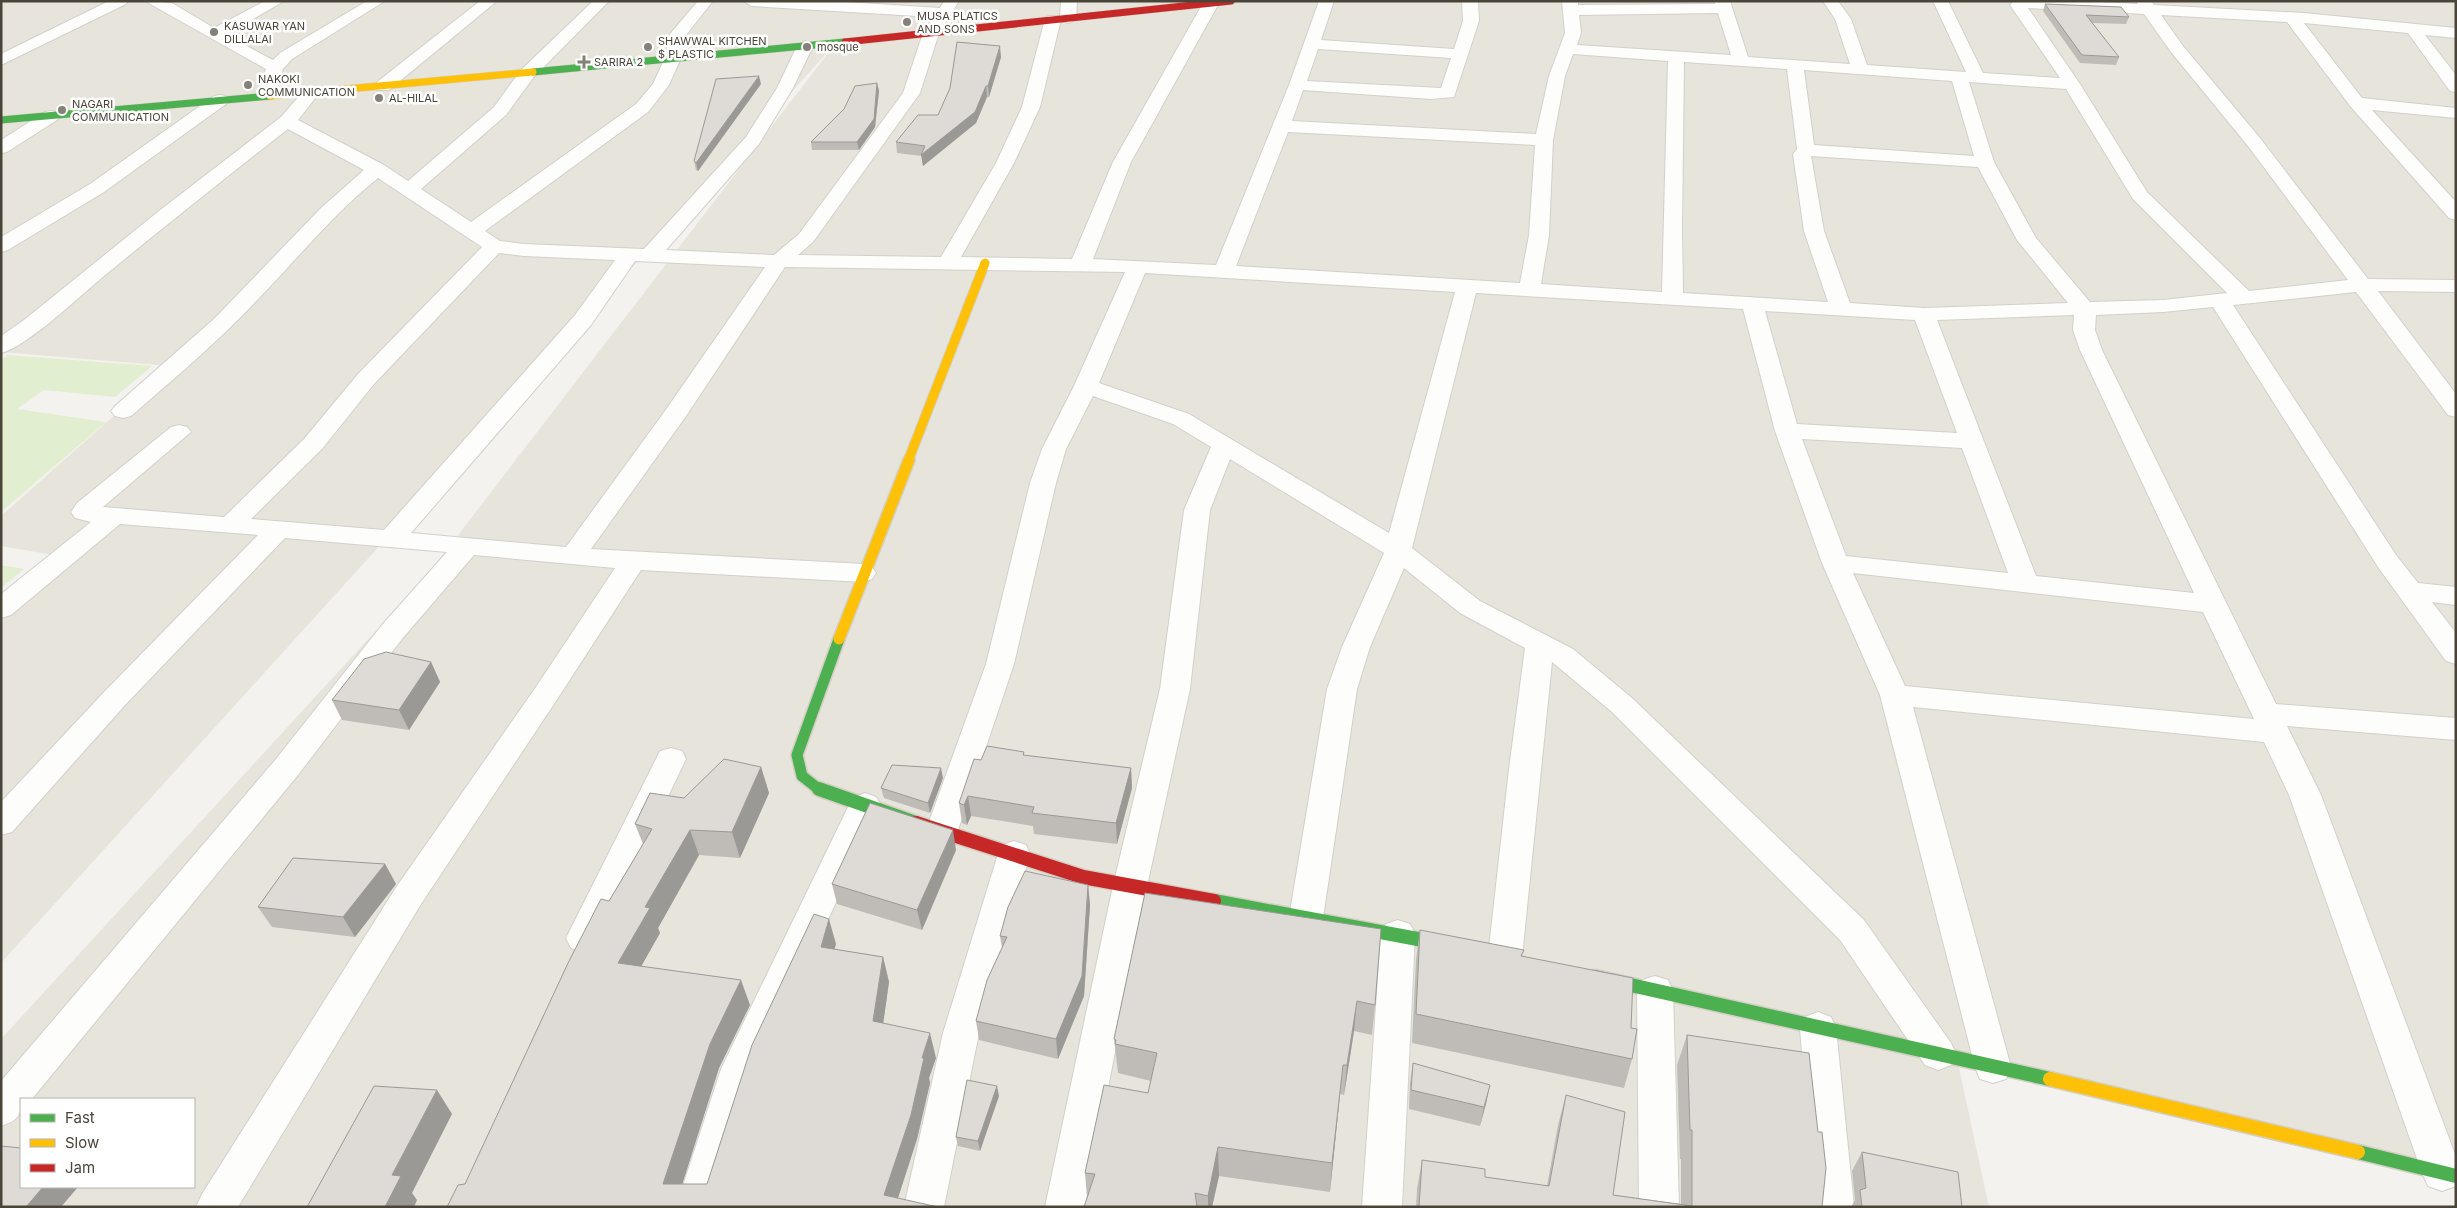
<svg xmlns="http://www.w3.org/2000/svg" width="2457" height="1208" font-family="Inter,sans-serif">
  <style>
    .residential { fill: #e7e4dc; fill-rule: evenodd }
    .green { fill: #e1eecf }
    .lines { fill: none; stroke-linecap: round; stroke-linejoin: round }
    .street-casing { stroke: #d2d0cb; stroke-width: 2 }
    .fast-far2-casing { stroke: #d3cfc5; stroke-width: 8 }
    .fast-far1-casing { stroke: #d3cfc5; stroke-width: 14 }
    .fast-casing { stroke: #d3cfc5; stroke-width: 17 }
    .slow-far3-casing { stroke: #d3cfc5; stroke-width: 8 }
    .slow-far2-casing { stroke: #d3cfc5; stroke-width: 11 }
    .slow-far1-casing { stroke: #d3cfc5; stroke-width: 14 }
    .slow-casing { stroke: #d3cfc5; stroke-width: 17 }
    .jam-far1-casing { stroke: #d3cfc5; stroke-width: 8 }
    .jam-casing { stroke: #d3cfc5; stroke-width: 17 }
    .street { fill: #fdfdfc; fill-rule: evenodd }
    .fast-far2 { stroke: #4caf50; stroke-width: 7 }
    .fast-far1 { stroke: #4caf50; stroke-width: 11 }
    .fast { stroke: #4caf50; stroke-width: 14 }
    .slow-far3 { stroke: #ffc107; stroke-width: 7 }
    .slow-far2 { stroke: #ffc107; stroke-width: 9 }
    .slow-far1 { stroke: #ffc107; stroke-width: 11 }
    .slow { stroke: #ffc107; stroke-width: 14 }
    .jam-far1 { stroke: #c62828; stroke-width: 7 }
    .jam { stroke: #c62828; stroke-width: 14 }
    .wall { fill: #bfbcb8 }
    .shaded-wall { fill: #9b9996 }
    .building { fill: #dedbd6; stroke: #9b9996 }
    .poi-dot { fill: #868178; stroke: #fff; stroke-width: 2 }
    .labels { text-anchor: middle; stroke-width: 5; stroke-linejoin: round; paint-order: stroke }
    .far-poi-label { font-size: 11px; fill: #4b4439; stroke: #fff; text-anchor: start }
  </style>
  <rect width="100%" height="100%" fill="#f4f2ee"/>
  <!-- residential -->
  <path class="residential" d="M1 1H2456V1176L1956 1054 1989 1207H1V1039L429 573 835 44 1 963V615L71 558 1 546V516L170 366 1 352ZM21 1099H194V1187H21Z"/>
  <!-- green -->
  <g class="green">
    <path d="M8 355 152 366 115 397 44 390 17 409 106 422 1 512V360Z"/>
    <path d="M1 565 24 569 1 588Z"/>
  </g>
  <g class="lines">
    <defs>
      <g id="street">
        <path d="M109 1H128L126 4 1 65V54Z"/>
        <path d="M145 1 172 3 214 28 265 1H284L226 35 273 60 280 53 367 1H385L292 59 283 69 275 95 272 99H260L257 95 266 69Z"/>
        <path d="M480 1H497L389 90H377L375 86 377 82Z"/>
        <path d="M593 1H609L533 78 506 115 421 189 471 222 636 104 653 84 664 60 670 34 698 1H713L686 35 680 60 669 85 648 112 485 231 500 241 524 244 644 249 746 137 777 88 797 46 805 41 813 46 793 88 759 144 666 250 774 255 799 234 903 93 923 33 934 17 751 6 744 1H829L940 8 944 1H959L939 33 920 93 813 242 798 255 941 257 996 163 1022 107 1045 19 1048 16H1058L1061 19 1040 107 1014 163 961 257 1072 259 1113 162 1203 3 1217 1 1219 3 1131 162 1093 259 1216 265 1289 85 1319 1H1334L1321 40 1454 49 1463 21 1462 1H1478L1479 21 1454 97 1431 99 1303 90 1292 121 1536 134 1549 76 1565 33 1562 1H1578V5L1715 4V1H1730L1748 57 1850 64 1835 19 1823 1H1838L1851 19 1867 65 1966 72 1933 1H1948L1983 73 2060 78 2010 5 2013 2 2082 1 2138 4 2136 1H2151L2154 5 2304 13 2456 28V38L2425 35 2456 75V92L2450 91 2408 33 2304 23 2362 98 2456 108V118L2372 110 2456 202V220L2449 218 2351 107 2287 22 2161 15 2183 46 2260 138 2368 279 2456 280V292L2378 291 2456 394V417L2448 415 2356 292 2233 305 2396 555 2418 583 2456 587V605L2432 602 2456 633V664L2446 661 2378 567 2213 307 2163 312 2096 315 2095 330 2102 350 2276 704 2456 718V740L2287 726 2321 795 2456 1157V1186L2442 1191 2428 1186 2422 1173 2289 795 2264 742 1913 707 2011 1067 2006 1079 1993 1083 1980 1079 1975 1067 1880 695 1822 563 1775 431 1743 309 1476 293 1412 548 1480 601 1573 649 1632 698 1864 920 1951 1043 1956 1054 1951 1065 1938 1070 1925 1065 1840 940 1612 712 1552 662 1522 957 1517 967 1505 971 1493 967 1488 957 1509 769 1525 648 1460 613 1404 568 1370 647 1357 689 1323 918 1318 928 1306 932 1294 928 1289 918 1327 689 1342 647 1384 553 1230 459 1210 510 1190 689 1147 886 1085 1207H1045L1113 886 1160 689 1184 510 1211 447 1173 424 1093 396 1066 449 1056 483 1014 664 958 830 953 839 942 842 931 839 926 830 986 664 1030 483 1042 449 1074 386 1125 272 785 267 686 416 591 549 863 564 872 567 876 573 872 579 863 582 641 570 556 701 421 904 238 1207H196L202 1194 397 886 536 687 615 568 474 555 402 639 298 775 32 1099H21C21 1117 18 1120 1 1126V1081L276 759 382 625 447 552 285 538 126 704 12 832 1 835V802L106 690 258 535 120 524 11 615 1 618V594L91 522 75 518 71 512 77 503 171 427 179 425 187 427 191 432 103 507 224 517 304 439 358 374 482 247 378 178C334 213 299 257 260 297 220 340 175 378 131 416L123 418 115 416 111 411 115 406 214 319 321 208 364 170 288 129C226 177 165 226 104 276 81 295 28 346 1 353V336L24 320 159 211 281 117 307 87H319L321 91 298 120 384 165 408 181 494 107 521 70ZM2028 8 2144 14 2171 52 2248 146 2348 280 2249 291 2147 192 2080 84ZM1718 13 1731 55 1577 45 1581 33 1579 15ZM1318 49 1451 58 1441 88 1307 81ZM1573 54 1668 61 1662 292 1541 284 1549 235 1553 140 1565 76ZM1684 62 1787 69 1797 149 1793 154 1804 231 1828 302 1683 293 1682 229ZM1804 70 1952 81 1974 156 1814 145ZM1969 82 2066 89 2133 199 2227 293 2163 300 2090 302 2036 238 1994 162ZM1288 132 1535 145 1529 235 1520 283 1236 266ZM1811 156 1978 167 2017 240 2068 303 1924 308 1850 303 1824 231ZM499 253 524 256 615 260 575 315 384 530 251 519 322 449 374 384ZM635 261 765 267 665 411 566 547 411 533 591 325ZM1145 273 1455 292 1389 533 1189 414 1099 383ZM1765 311 1915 320 1957 433 1797 424ZM2074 315 2073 330 2080 350 2194 593 2036 576 1937 320ZM1802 439 1962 448 2008 573 1846 556ZM1853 573 2203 612 2254 719 1905 686Z"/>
        <path d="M1061 1H1077L1076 18 1073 21 1068 23 1060 18Z"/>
        <path d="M220 95 226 96 229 100 226 104 104 192 8 250 1 252V237L90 184 214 96Z"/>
        <path d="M51 111 57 112 60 116 57 120 7 152 1 153V140L45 112Z"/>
        <path d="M671 748 682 751 686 759 600 938 595 948 583 952 571 948 566 938 656 759 660 751Z"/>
        <path d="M865 793 876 797 881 805 759 1069 716 1207H676L721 1069 849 805 854 797Z"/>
        <path d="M1014 841 1026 845 1030 854 979 1033 944 1207H904L943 1033 998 854 1002 845Z"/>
        <path d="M1398 920 1410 924 1415 934 1402 1207H1362L1381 934 1386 924Z"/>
        <path d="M1655 976 1668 980 1673 991 1679 1207H1639L1637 991 1642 980Z"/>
        <path d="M1818 1012 1831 1017 1836 1028 1854 1207H1814L1800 1028 1805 1017Z"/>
      </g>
      <g id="fast-far2">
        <path d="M533 72 845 42"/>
        <path d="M1 120 270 96"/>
      </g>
      <path id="fast-far1" d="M820 790 802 776 797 755 839 639"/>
      <g id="fast">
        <path d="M819 789 916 823"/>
        <path d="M1214 901 1455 946"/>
        <path d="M1595 977 2050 1079"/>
        <path d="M2358 1152 2456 1176"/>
      </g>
      <path id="slow-far3" d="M270 96 533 72"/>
      <path id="slow-far2" d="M908 461 985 263"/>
      <path id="slow-far1" d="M839 639 909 460"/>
      <path id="slow" d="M2050 1079 2358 1152"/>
      <path id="jam-far1" d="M845 42 1231 1"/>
      <path id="jam" d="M916 823 1083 877 1214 901"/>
    </defs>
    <!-- street casing -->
    <use href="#street" class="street-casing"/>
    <!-- fast-far2 casing -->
    <use href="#fast-far2" class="fast-far2-casing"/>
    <!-- fast-far1 casing -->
    <use href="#fast-far1" class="fast-far1-casing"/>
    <!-- fast casing -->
    <use href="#fast" class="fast-casing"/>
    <!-- slow-far3 casing -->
    <use href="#slow-far3" class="slow-far3-casing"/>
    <!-- slow-far2 casing -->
    <use href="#slow-far2" class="slow-far2-casing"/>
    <!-- slow-far1 casing -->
    <use href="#slow-far1" class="slow-far1-casing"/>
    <!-- slow casing -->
    <use href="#slow" class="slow-casing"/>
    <!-- jam-far1 casing -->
    <use href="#jam-far1" class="jam-far1-casing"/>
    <!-- jam casing -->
    <use href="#jam" class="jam-casing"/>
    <!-- street -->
    <use href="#street" class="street"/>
    <!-- fast-far2 -->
    <use href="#fast-far2" class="fast-far2"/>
    <!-- fast-far1 -->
    <use href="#fast-far1" class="fast-far1"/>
    <!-- fast -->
    <use href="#fast" class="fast"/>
    <!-- slow-far3 -->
    <use href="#slow-far3" class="slow-far3"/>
    <!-- slow-far2 -->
    <use href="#slow-far2" class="slow-far2"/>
    <!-- slow-far1 -->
    <use href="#slow-far1" class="slow-far1"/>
    <!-- slow -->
    <use href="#slow" class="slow"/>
    <!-- jam-far1 -->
    <use href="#jam-far1" class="jam-far1"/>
    <!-- jam -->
    <use href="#jam" class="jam"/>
  </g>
  <!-- wall -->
  <g class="wall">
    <path d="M2045 4 2129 17 2126 24 2092 23 2119 57 2116 65 2080 63 2043 11Z"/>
    <path d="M1001 57 989 97H987L976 123 923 166 922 156 897 153 896 142 938 115Z"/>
    <path d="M877 83 879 91 875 127 859 150H812L811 142Z"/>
    <path d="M761 84 698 171 696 170 694 161Z"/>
    <path d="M431 662 440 682 409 730 342 720 332 700Z"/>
    <path d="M1024 752V755L1131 768 1132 788 1117 844 1034 834 1033 826 971 816 967 825 962 823 959 803 981 760Z"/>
    <path d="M761 767 769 793 740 858 699 855 658 928 660 933 641 966 750 1005 719 1068 682 1184H707L836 944 834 949 883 957 889 982 883 1023 936 1058 929 1078 930 1083 917 1139 898 1198 465 1184 609 901 643 844 635 824 684 798Z"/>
    <path d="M943 778 930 813 884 798 881 788Z"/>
    <path d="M956 850 922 930 837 904 832 884Z"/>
    <path d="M385 864 396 884 355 937 272 927 258 907Z"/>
    <path d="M1088 885 1090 905 1084 996 1058 1059 979 1040 976 1021 1002 948 1000 936Z"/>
    <path d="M1145 893 1375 1005 1372 1035 1354 1031 1344 1095 1340 1094 1330 1192 1219 1176 1212 1207H1084L1087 1197 1085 1173 1148 1093 1151 1081 1118 1073 1114 1039Z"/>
    <path d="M1420 930 1522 956 1631 1028 1632 1059 1624 1088 1412 1043 1416 959Z"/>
    <path d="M1687 1035 1822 1207H1416L1417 1189 1422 1160 1485 1177 1547 1186 1558 1125 1566 1095 1613 1195 1681 1204V1159H1680L1677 1065Z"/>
    <path d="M1413 1063 1490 1085 1480 1126 1409 1109 1410 1083Z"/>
    <path d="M999 1096 980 1151 958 1146 956 1137Z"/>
    <path d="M1862 1152 1962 1207H1851L1855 1200 1852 1171Z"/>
  </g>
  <!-- shaded-wall -->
  <g class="shaded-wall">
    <path d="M1000 46 1001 57 989 97 988 86Z"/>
    <path d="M759 76 761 84 698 171 696 163Z"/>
    <path d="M877 83 879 91 875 127 859 150 857 142Z"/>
    <path d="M986 86 987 97 976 123 923 166 921 155Z"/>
    <path d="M431 662 440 682 409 730 399 710Z"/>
    <path d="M761 767 769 793 740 858 732 832Z"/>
    <path d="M941 768 943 778 930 813 928 803Z"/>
    <path d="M1131 768 1132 788 1117 844 1116 823Z"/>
    <path d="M968 796 971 816 967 825 964 805Z"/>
    <path d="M690 830 699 855 658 928 660 933 629 988 618 963 645 907Z"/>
    <path d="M953 830 956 850 922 930 917 910Z"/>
    <path d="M385 864 396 884 355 937 343 917Z"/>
    <path d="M1088 885 1090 905 1084 996 1058 1059 1056 1039Z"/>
    <path d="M829 919 836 944 828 972 821 947Z"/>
    <path d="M883 957 889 982 880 1046 873 1021Z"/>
    <path d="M741 980 750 1005 719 1068 675 1207 663 1184 710 1044Z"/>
    <path d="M1357 1001 1354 1031 1344 1095 1347 1065Z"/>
    <path d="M930 1033 936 1058 929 1078 930 1083 917 1139 895 1207 884 1195 922 1058Z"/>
    <path d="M1343 1065 1340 1094 1330 1192 1332 1163Z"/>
    <path d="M1490 1085 1486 1104 1480 1126 1484 1107Z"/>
    <path d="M997 1086 999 1096 980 1151 978 1141Z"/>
    <path d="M437 1090 452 1114 412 1193 417 1200 414 1207H385L392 1175Z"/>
    <path d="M1218 1147 1219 1176 1212 1207H1208V1196Z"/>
    <path d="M43 1187H78L61 1207H26Z"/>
  </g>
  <!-- building -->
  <g class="building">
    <path d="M2045 4 2121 7 2129 17 2086 15 2119 57 2082 55Z"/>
    <path d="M957 42 1000 46 988 86H986L975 112 921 155 925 146 896 142 918 115H938L950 88Z"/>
    <path d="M759 76 696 163 694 161 716 79Z"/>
    <path d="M877 83 874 119 857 142H811L844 109 855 86Z"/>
    <path d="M386 652 431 662 399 710 332 700 364 659Z"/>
    <path d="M987 746 1024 752 1023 755 1131 768 1116 823 1032 813 1034 807 968 796 964 805 959 803 974 759 981 760Z"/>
    <path d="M724 759 761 767 732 832 690 830 645 907 650 908 618 963 741 980 710 1044 663 1184H707L752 1045 814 914 829 919 821 947 883 957 873 1021 930 1033 922 1058H924L911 1115 884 1195 938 1207H447L458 1185 465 1184 569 961 601 899 609 901 652 829 635 824 650 793 684 798Z"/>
    <path d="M892 765 941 768 928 803 881 788Z"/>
    <path d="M870 803 953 830 917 910 832 884Z"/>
    <path d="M293 858 385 864 343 917 258 907Z"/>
    <path d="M1025 871 1088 885 1082 976 1056 1039 976 1021 987 980 1007 937 1000 936 1008 907Z"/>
    <path d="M1145 893 1381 929 1375 1005 1357 1001 1347 1065H1343L1332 1163 1218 1147 1208 1196 1195 1193 1197 1207H1084L1095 1174 1085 1173 1104 1085 1148 1093 1157 1053 1115 1044 1116 1040 1114 1039Z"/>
    <path d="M1420 930 1524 950 1521 956 1633 978 1631 1028 1637 1029 1632 1059 1416 1014Z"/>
    <path d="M1687 1035 1809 1053 1818 1132H1822L1826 1168 1822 1207H1419L1422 1160 1485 1169V1177L1549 1186 1566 1095 1625 1112 1613 1195 1692 1206V1130H1690Z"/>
    <path d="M1413 1063 1490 1085 1484 1107 1411 1090Z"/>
    <path d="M967 1080 997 1086 978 1141 956 1137Z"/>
    <path d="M374 1086 437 1090 392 1175 401 1176 385 1207H307Z"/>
    <path d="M1 1146 21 1148V1187H43L26 1207H1Z"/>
    <path d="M1862 1152 1958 1172 1962 1207H1862L1860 1190 1866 1188Z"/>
  </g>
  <!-- markers -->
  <g class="poi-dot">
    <circle cx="907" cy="22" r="5"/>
    <circle cx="214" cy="32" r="5"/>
    <circle cx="648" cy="47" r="5"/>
    <circle cx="807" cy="47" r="5"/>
    <path d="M581.5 54.5h5v5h5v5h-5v5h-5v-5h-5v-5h5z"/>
    <circle cx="248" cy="85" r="5"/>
    <circle cx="379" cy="98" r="5"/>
    <circle cx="62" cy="110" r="5"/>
  </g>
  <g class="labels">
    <!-- far-poi labels -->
    <g class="far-poi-label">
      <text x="917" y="20">MUSA PLATICS<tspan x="917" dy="13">AND SONS</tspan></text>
      <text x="224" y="30">KASUWAR ƳAN<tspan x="224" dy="13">DILLALAI</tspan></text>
      <text x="658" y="45">SHAWWAL KITCHEN<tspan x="658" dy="13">$ PLASTIC</tspan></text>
      <text x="817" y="51">mosque</text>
      <text x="594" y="66">SARIRA 2</text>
      <text x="258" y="83">NAKOKI<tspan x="258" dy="13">COMMUNICATION</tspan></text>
      <text x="389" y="102">AL-HILAL</text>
      <text x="72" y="108">NAGARI<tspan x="72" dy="13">COMMUNICATION</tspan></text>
    </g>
  </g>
  <!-- border -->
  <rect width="2457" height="1208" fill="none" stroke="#4b4439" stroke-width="5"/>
  <!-- legend -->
  <rect x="20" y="1098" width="175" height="90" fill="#ffffff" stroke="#b7b4b0"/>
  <rect x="30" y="1114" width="25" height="8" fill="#4caf50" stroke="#b7b4b0"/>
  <text x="65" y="1123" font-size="15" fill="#4b4439">Fast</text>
  <rect x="30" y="1139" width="25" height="8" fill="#ffc107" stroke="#b7b4b0"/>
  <text x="65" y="1148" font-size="15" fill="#4b4439">Slow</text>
  <rect x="30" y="1164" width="25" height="8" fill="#c62828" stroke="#b7b4b0"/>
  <text x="65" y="1173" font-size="15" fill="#4b4439">Jam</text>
</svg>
